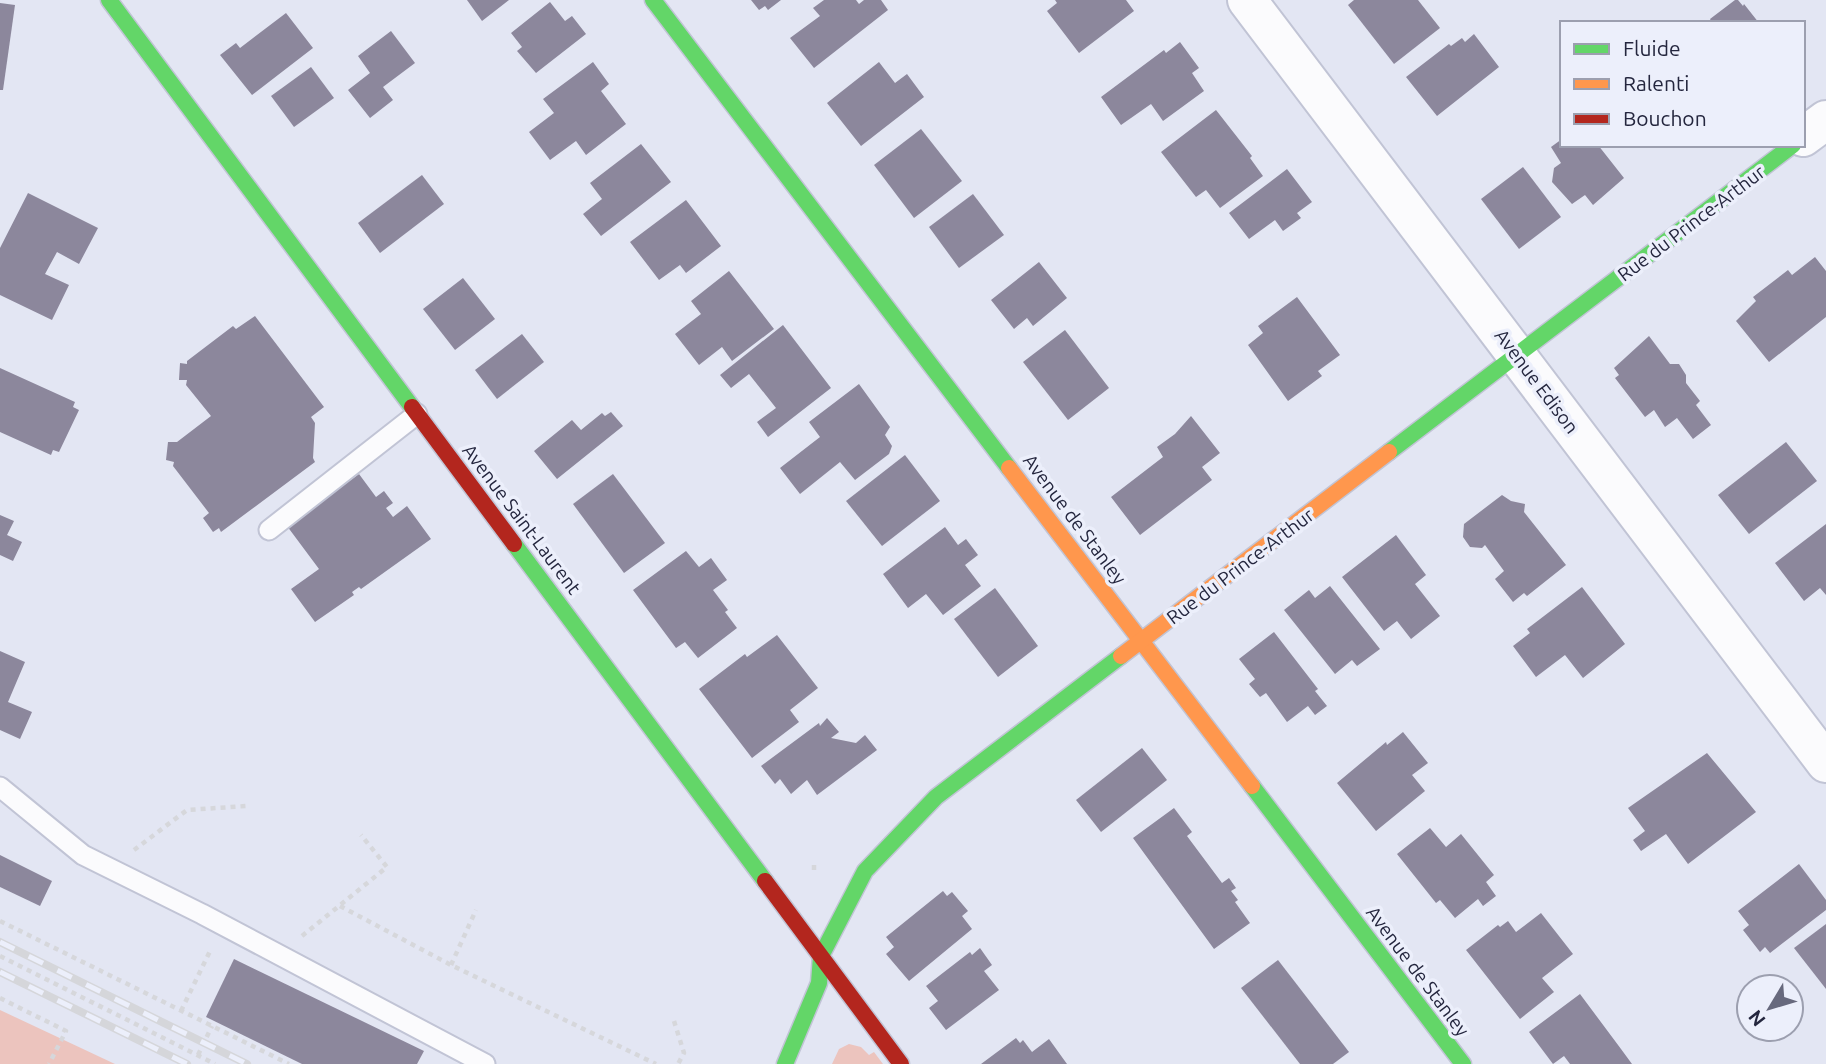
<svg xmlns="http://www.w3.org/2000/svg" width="1826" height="1064" font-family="Ubuntu,sans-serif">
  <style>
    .green { fill: #ecc4be }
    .building { fill: #8c879c }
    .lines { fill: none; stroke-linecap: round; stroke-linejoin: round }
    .lane-casing { stroke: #c1c4d5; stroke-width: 23 }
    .street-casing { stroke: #c1c4d5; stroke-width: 42 }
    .fast-casing { stroke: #c1c4d5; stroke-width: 19 }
    .slow-casing { stroke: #c1c4d5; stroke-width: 19 }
    .jam-casing { stroke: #c1c4d5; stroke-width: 19 }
    .path { stroke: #d6d7db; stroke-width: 4.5; stroke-dasharray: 5 5; stroke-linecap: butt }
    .lane { stroke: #fbfbfd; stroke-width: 19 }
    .street { stroke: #fbfbfd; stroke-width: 38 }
    .fast { stroke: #63d668; stroke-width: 16 }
    .slow { stroke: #ff974d; stroke-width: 16 }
    .jam { stroke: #b3261e; stroke-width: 16 }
    .rail-casing { stroke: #d5d6da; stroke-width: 8 }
    .rail { stroke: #eceffb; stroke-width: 5; stroke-dasharray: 16; stroke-linecap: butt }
    .labels { text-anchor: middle; stroke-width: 7; stroke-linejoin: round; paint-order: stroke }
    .street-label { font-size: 19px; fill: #24263e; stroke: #eceffb }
  </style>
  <rect width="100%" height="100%" fill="#e3e6f3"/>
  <!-- green -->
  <g class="green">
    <path d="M0 1010 115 1064H0Z"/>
    <path d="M849 1044 861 1047 869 1055 874 1052 883 1064H832L839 1049Z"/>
  </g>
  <!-- building -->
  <g class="building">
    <path d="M467 0H509L482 21Z"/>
    <path d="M751 0H781L768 10 765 6 759 10Z"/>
    <path d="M824 0H856L859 4 864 0H881L888 10 814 68 790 38 820 16 813 8Z"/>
    <path d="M1055 0H1126L1134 11 1079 53 1047 11 1057 3Z"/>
    <path d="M1354 0H1418L1440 28 1394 64 1348 5Z"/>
    <path d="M1735 0H1738L1743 6 1744 4 1759 23H1712L1710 19Z"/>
    <path d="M550 2 565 21 572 16 586 34 536 73 517 51 522 47 511 33Z"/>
    <path d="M0 3 15 5 3 90H0Z"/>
    <path d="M286 13 313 48 252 95 220 55 236 43 240 48Z"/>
    <path d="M391 31 415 63 383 87 393 100 370 118 348 90 370 73 358 56Z"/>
    <path d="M1474 34 1499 67 1437 116 1406 77 1449 44 1451 46 1462 38 1465 42Z"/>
    <path d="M1180 42 1199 68 1192 73 1204 91 1163 121 1151 104 1121 125 1101 97 1164 50 1166 53Z"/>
    <path d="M593 62 609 84 601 91 626 124 586 155 576 141 550 160 529 132 554 113 543 99Z"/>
    <path d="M879 62 895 83 907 74 924 97 861 146 827 103Z"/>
    <path d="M311 67 334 98 294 127 271 96Z"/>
    <path d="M1216 110 1252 156 1250 158 1263 176 1220 208 1206 190 1196 197 1161 152Z"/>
    <path d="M921 129 962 181 914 218 874 165Z"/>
    <path d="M1562 139V145H1598L1624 178 1593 205 1585 195 1572 204 1552 182 1554 168 1561 163 1551 147Z"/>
    <path d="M641 144 671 182 601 236 583 214 602 199 590 183Z"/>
    <path d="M1523 167 1561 217 1519 249 1481 199Z"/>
    <path d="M1287 169 1312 202 1297 213 1301 218 1283 231 1275 220 1249 239 1229 213Z"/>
    <path d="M422 175 444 204 380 253 358 223Z"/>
    <path d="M28 193 98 228 79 264 57 252 45 274 69 285 52 320 0 295V248Z"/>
    <path d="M973 194 1004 235 959 268 929 227Z"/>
    <path d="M686 200 721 246 686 273 680 265 659 280 630 242Z"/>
    <path d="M1815 257 1826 271V317L1769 362 1736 321 1756 301 1753 297 1788 270 1792 275Z"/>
    <path d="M1039 262 1067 298 1033 326 1027 318 1014 329 991 300Z"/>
    <path d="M729 271 774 329 732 361 722 347 699 365 675 334 701 314 691 301Z"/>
    <path d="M463 278 495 319 455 350 423 309Z"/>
    <path d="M1297 297 1340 355 1318 371 1322 376 1288 401 1248 345 1263 333 1258 326Z"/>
    <path d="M255 316 324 407 311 417 315 423 313 458 315 462 221 532 219 528 213 532 203 518 209 513 173 466 174 462 166 460 168 442H177L211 416 186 385 187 380H179L180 363 187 364V361L233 326 236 329Z"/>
    <path d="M783 325 831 388 768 437 757 422 776 408 749 374 731 388 720 375Z"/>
    <path d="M1065 330 1109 388 1068 420 1023 362Z"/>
    <path d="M522 334 544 362 497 399 475 370Z"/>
    <path d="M1649 336 1670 364H1679L1686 375V383L1700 401 1696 405 1711 425 1693 439 1677 418 1665 427 1654 410 1645 417 1615 378 1619 375 1614 368Z"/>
    <path d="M0 368 75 402 73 407 79 410 59 452 53 450 51 455 0 432Z"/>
    <path d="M859 384 890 427 885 435 892 446 889 454 855 480 840 462 800 494 780 468 820 437 809 422Z"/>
    <path d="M611 412 623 426 557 479 534 451 572 420 581 430 602 413 605 416Z"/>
    <path d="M1191 416 1220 453 1202 467 1212 480 1140 535 1111 497 1163 457 1157 447 1175 434Z"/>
    <path d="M1786 442 1817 481 1749 534 1718 495Z"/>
    <path d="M905 455 940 501 882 546 846 501Z"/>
    <path d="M359 474 376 497 384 491 393 503 386 508 393 517 407 506 431 539 361 589 359 587 352 592 354 595 315 622 291 589 319 569 287 526Z"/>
    <path d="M613 474 665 543 624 573 573 504Z"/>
    <path d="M1502 495 1511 501 1525 504 1524 512 1566 565 1527 596 1524 593 1513 602 1495 579 1504 571 1485 545 1482 548 1470 547 1463 537 1464 524Z"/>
    <path d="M0 515 14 521 7 535 22 542 13 561 0 555Z"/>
    <path d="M1826 524V595L1820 588 1804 601 1775 563Z"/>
    <path d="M945 527 958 545 966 539 978 555 965 565 981 586 943 615 926 594 908 608 883 574Z"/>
    <path d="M1396 535 1426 575 1415 584 1440 616 1411 639 1397 621 1384 631 1342 577Z"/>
    <path d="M686 551 699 567 711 558 727 580 713 590 728 610 725 612 737 628 698 658 685 642 676 648 633 590Z"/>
    <path d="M1330 586 1380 649 1357 666 1352 660 1335 674 1284 610 1309 590 1315 598Z"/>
    <path d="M1582 587 1625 644 1583 678 1565 655 1536 677 1513 646 1530 633 1527 629Z"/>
    <path d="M995 588 1038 646 998 677 954 619Z"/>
    <path d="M1274 632 1318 689 1315 691 1327 706 1315 715 1308 706 1287 722 1266 693 1260 697 1249 684 1255 679 1239 659Z"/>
    <path d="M777 635 818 688 790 710 799 722 752 758 699 689 745 654 747 657Z"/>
    <path d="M0 651 25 662 8 702 32 712 20 739 0 730Z"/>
    <path d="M827 718 839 732 831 738 856 743 865 735 877 750 817 795 807 780 791 794 780 779 775 784 761 766 819 723 820 726Z"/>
    <path d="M1403 732 1428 763 1412 775 1425 791 1376 831 1337 783 1386 742 1387 745Z"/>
    <path d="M1142 748 1167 780 1101 832 1076 800Z"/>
    <path d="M1707 753 1756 812 1688 864 1666 834 1641 851 1633 840 1645 831 1628 808Z"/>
    <path d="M1174 808 1192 832 1187 836 1222 883 1229 878 1236 888 1231 891 1238 900 1235 902 1250 923 1214 949 1133 838Z"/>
    <path d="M1430 828 1446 847 1461 834 1494 875 1486 882 1496 896 1483 906 1478 899 1455 918 1440 900 1436 903 1397 854Z"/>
    <path d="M0 855 52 881 40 906 0 887Z"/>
    <path d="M1799 864 1826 900V910L1770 953 1765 947 1760 952 1743 930 1749 925 1738 911Z"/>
    <path d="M943 891 947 896 952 892 968 911 962 916 972 929 909 981 886 954 894 947 886 937Z"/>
    <path d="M1541 913 1573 954 1542 978 1554 992 1520 1019 1466 950 1498 925 1500 927 1508 921 1516 932Z"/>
    <path d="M1826 924V989L1794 948Z"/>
    <path d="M980 948 992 965 984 971 999 990 946 1030 929 1008 938 1001 926 986 970 952 972 955Z"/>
    <path d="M234 959 424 1051 417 1064H302L206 1017Z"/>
    <path d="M1278 960 1349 1052 1333 1064H1300L1241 988Z"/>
    <path d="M1580 994 1621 1049 1632 1064H1570L1564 1056 1553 1064 1529 1032Z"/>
    <path d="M1016 1038 1020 1043 1023 1040 1032 1052 1049 1039 1067 1064H981Z"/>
  </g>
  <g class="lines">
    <defs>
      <g id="lane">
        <path d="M269 530 417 414"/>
        <path d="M0 787 83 855 202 914 485 1064"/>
      </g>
      <g id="street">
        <path d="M1247 0 1826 763"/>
        <path d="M1803 137 1826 120"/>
      </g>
      <g id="fast">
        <path d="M109 0 412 407"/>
        <path d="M653 0 1009 468"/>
        <path d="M1389 452 1793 145"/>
        <path d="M514 544 765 881"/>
        <path d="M1252 786 1463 1064"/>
        <path d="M785 1064 819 983 821 956 865 871 936 797 1121 656"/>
      </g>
      <g id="slow">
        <path d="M1009 468 1252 786"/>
        <path d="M1121 656 1389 452"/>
      </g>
      <g id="jam">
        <path d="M412 407 514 544"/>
        <path d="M765 881 901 1064"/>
      </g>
    </defs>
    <!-- lane casing -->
    <use href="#lane" class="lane-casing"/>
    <!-- street casing -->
    <use href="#street" class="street-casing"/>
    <!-- fast casing -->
    <use href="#fast" class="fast-casing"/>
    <!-- slow casing -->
    <use href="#slow" class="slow-casing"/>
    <!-- jam casing -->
    <use href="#jam" class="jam-casing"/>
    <!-- path -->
    <g class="path">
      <path d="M134 850 187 810 246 806"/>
      <path d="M814 865V870"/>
      <path d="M340 906 451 965 656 1064"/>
      <path d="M0 921 289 1064"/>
      <path d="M302 936 387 867 361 835"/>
      <path d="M0 956 215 1064"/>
      <path d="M451 965 476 910"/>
      <path d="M0 998 66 1031 49 1064"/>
      <path d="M181 1011 211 949"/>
      <path d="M674 1021 684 1053 678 1064"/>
      <path d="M198 1055 212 1026"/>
    </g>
    <!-- lane -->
    <use href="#lane" class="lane"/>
    <!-- street -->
    <use href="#street" class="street"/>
    <!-- fast -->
    <use href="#fast" class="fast"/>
    <!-- slow -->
    <use href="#slow" class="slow"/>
    <!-- jam -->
    <use href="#jam" class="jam"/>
    <defs>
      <g id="rail">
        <path d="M0 942 247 1064"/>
        <path d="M0 972 187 1064"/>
      </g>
    </defs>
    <!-- rail casing -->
    <use href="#rail" class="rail-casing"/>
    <!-- rail -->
    <use href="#rail" class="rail"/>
  </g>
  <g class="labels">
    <!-- street labels -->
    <g class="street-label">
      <text transform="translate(1691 223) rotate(-37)" y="7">Rue du Prince-Arthur</text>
      <text transform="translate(1537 381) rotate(53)" y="7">Avenue Edison</text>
      <text transform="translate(522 519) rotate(53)" y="7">Avenue Saint-Laurent</text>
      <text transform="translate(1075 519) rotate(53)" y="7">Avenue de Stanley</text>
      <text transform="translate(1240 566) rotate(-37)" y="7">Rue du Prince-Arthur</text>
      <text transform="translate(1418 971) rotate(53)" y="7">Avenue de Stanley</text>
    </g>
  </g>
  <!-- legend -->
  <rect x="1560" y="21" width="245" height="126" fill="#eceffb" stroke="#9c9faf" stroke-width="2"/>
  <rect x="1574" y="44" width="35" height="10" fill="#63d668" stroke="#9c9faf" stroke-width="2"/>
  <text x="1623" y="56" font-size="21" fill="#24263e">Fluide</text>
  <rect x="1574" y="79" width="35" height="10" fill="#ff974d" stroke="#9c9faf" stroke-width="2"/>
  <text x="1623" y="91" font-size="21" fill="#24263e">Ralenti</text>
  <rect x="1574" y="114" width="35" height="10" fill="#b3261e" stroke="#9c9faf" stroke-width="2"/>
  <text x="1623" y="126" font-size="21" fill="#24263e">Bouchon</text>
  <!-- north arrow -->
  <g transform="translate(1770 1008) rotate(232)"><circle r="33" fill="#eceffb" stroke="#9c9faf" stroke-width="2"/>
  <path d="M0-5L12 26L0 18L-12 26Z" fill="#67697d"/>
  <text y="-10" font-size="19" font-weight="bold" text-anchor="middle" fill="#24263e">N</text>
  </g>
</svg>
